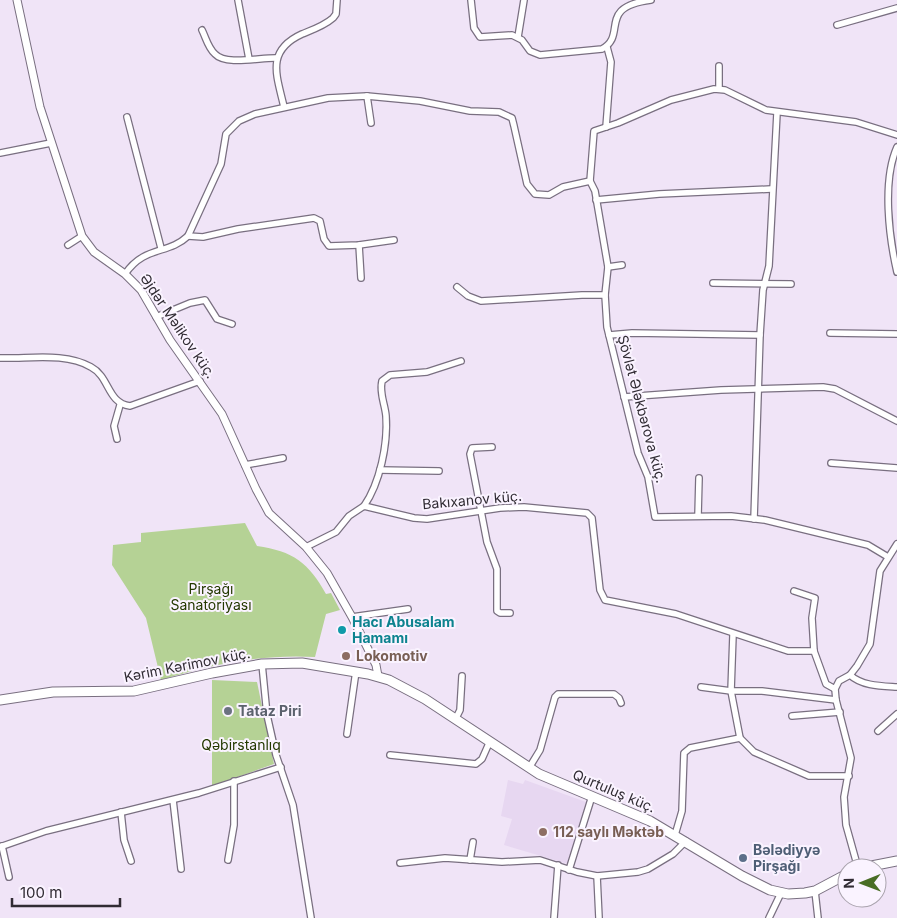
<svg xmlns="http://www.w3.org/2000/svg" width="897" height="918" font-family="Inter,sans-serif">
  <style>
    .built { fill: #e7d7f1 }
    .green { fill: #b5d295 }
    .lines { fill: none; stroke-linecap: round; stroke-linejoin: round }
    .minor-casing { stroke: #796f80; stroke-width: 8 }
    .tertiary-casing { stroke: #796f80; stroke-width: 9 }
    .primary-casing { stroke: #796f80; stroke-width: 11 }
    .minor { stroke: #fff; stroke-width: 5.5 }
    .tertiary { stroke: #fff; stroke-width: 7 }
    .primary { stroke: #fff; stroke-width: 9 }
    .culture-dot { fill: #0f9aa8; stroke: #faf3ff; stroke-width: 2 }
    .education-dot { fill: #8d6e63; stroke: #faf3ff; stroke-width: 2 }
    .worship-dot { fill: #6b7280; stroke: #faf3ff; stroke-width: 2 }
    .service-dot { fill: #5c6f8a; stroke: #faf3ff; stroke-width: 2 }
    .labels { text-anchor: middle; stroke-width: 4; stroke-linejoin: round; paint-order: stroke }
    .street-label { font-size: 14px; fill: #302b33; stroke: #faf3ff }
    .park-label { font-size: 14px; fill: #243900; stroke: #faf3ff }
    .culture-label { font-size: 14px; font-weight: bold; fill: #0d838f; stroke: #faf3ff; text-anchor: start }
    .education-label { font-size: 14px; font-weight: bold; fill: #785e54; stroke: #faf3ff; text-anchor: start }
    .worship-label { font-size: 14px; font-weight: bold; fill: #5b616d; stroke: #faf3ff; text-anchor: start }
    .service-label { font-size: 14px; font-weight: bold; fill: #4e5e75; stroke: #faf3ff; text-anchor: start }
  </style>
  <rect width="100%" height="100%" fill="#f0e4f7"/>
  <!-- built -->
  <path class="built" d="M508 780 523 784 525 780 586 802 568 864 504 845 512 819 501 816Z"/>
  <!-- green -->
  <g class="green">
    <path d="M245 523 257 546C293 551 309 563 326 594L331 593 340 610 326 614 315 657C261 654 213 664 161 680L146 618 112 565 113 545 141 542V533Z"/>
    <path d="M212 680 257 682 274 764 212 786Z"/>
  </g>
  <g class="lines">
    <defs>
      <g id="minor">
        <path d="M238 0 249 59"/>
        <path d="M471 0 474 28 480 37 512 35 522 40 530 51 540 55 602 49C628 35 596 7 651 0"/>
        <path d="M837 25 897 8"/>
        <path d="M202 30C206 38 208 48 215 54 226 66 262 57 277 58"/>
        <path d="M518 37 524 0"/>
        <path d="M719 66V89"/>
        <path d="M367 96 371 123"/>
        <path d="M284 107C277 76 265 51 302 34 312 30 324 26 333 18L336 14 337 0"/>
        <path d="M127 117 161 248"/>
        <path d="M606 127 611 62 607 47"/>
        <path d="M897 147C882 181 889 237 897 272"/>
        <path d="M0 153 51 143"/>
        <path d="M590 181 595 191 608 267 605 295 607 327 638 453 648 477 655 517 731 516 765 520 868 545 888 557"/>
        <path d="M590 181 594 131 618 123 671 100 714 89 725 90 766 110 856 122 897 135"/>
        <path d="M596 200 659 194 771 189"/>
        <path d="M188 236 203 237 238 229 314 218 320 221 324 239 329 246 359 245 394 240"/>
        <path d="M68 245 82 236"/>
        <path d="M359 245 361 278"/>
        <path d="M608 267 622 265"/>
        <path d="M125 274C145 245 168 255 188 236L221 164 226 134 239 121 255 114 328 98 367 96 420 101 470 111 499 112 512 118 514 126 527 184 535 194 549 195 563 187 590 181"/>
        <path d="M713 283 791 284"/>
        <path d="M457 287 468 296 481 301 582 295H605"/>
        <path d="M156 317 190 303 205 300 217 319 232 324"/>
        <path d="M830 333 897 334"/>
        <path d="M609 335 632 333 760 335"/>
        <path d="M0 358C29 359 65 352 91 367 110 377 107 403 130 406L200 381"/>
        <path d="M624 397 721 390 823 387 835 389 897 421"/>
        <path d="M117 439 114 426 120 405"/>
        <path d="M492 447 472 448 470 454 487 542 497 569V611L500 613H510"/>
        <path d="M831 463 897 468"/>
        <path d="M245 465 283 458"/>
        <path d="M380 470 439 471"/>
        <path d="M364 506C380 483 388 444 386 416 385 404 379 393 382 381L390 375 427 372 461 361"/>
        <path d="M698 516 699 478"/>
        <path d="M754 519 760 335 763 290 769 266 777 113"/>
        <path d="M306 547 336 532 349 516 364 506 414 518 427 519 500 508 524 507 587 513 592 518 600 590 605 600 676 614 788 651H814"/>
        <path d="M794 591 815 598 812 618 814 651 826 684 835 689"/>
        <path d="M352 617 408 609"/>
        <path d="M733 635 731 691 740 738 754 752 809 776H849"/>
        <path d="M262 664 267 715 276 755 293 805 311 918"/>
        <path d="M850 675C862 686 881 686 897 687"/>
        <path d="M701 687 731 691H762L836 700"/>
        <path d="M792 716 840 712"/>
        <path d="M456 718 460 710 462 676"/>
        <path d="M878 731 897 714"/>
        <path d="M347 734 356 671"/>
        <path d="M390 755 476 764 482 759 490 741"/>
        <path d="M529 768 540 750 555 697 558 694H614L619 698 621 703"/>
        <path d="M173 800 181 869"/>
        <path d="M121 812 124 840 131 861"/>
        <path d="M675 835 682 811 684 753 690 748 740 738"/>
        <path d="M2 846 9 877"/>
        <path d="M0 847 46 831 199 793 281 767"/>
        <path d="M228 860 234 825V781"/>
        <path d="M470 860 473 842"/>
        <path d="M400 863 445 858 502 862 540 860 577 872 597 876 638 872 648 869 673 854 686 841"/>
        <path d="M858 868 846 825 844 797 851 758 836 700 835 689 839 681 850 675 857 666 870 644 880 571 897 544"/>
        <path d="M569 870 592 796"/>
        <path d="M597 876 599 918"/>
        <path d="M815 891 818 918"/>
        <path d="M554 918 558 865"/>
        <path d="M769 918 781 893"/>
      </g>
      <path id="tertiary" d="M17 0 40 107 82 236 94 252 125 274 141 290 170 340 222 414 256 489 269 513 306 547 327 573 352 617 376 665 378 676"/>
      <g id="primary">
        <path d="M0 700 53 692 134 691 212 673 262 664 302 663 368 674 389 680 425 699 539 774 650 821 742 876 770 890 788 894 805 893 815 891 847 874"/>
        <path d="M861 868 897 861"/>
      </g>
    </defs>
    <!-- minor casing -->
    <use href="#minor" class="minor-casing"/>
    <!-- tertiary casing -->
    <use href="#tertiary" class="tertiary-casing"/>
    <!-- primary casing -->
    <use href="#primary" class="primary-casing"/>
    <!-- minor -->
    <use href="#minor" class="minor"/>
    <!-- tertiary -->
    <use href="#tertiary" class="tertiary"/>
    <!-- primary -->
    <use href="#primary" class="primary"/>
  </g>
  <!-- markers -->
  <circle class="culture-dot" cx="342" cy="630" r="5"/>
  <g class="education-dot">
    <circle cx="346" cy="656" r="5"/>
    <circle cx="543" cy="832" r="5"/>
  </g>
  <circle class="worship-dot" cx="228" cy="711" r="5"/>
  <circle class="service-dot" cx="743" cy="858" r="5"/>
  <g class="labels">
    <!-- street labels -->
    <g class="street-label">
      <text transform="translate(178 326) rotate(56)" y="5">Əjdər Məlikov küç.</text>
      <text transform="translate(642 409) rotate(75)" y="5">Şövlət Ələkbərova küç.</text>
      <text transform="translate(472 500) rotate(-5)" y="5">Bakıxanov küç.</text>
      <text transform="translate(187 665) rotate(-11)" y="5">Kərim Kərimov küç.</text>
      <text transform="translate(614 791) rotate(23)" y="5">Qurtuluş küç.</text>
    </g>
    <!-- park labels -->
    <g class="park-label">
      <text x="211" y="594">Pirşağı<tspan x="211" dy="16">Sanatoriyası</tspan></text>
      <text x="241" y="750">Qəbirstanlıq</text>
    </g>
    <!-- culture labels -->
    <g class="culture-label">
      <text x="352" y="627">Hacı Abusalam<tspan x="352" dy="16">Hamamı</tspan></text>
    </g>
    <!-- education labels -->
    <g class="education-label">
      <text x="356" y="661">Lokomotiv</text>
      <text x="553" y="837">112 saylı Məktəb</text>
    </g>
    <!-- worship labels -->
    <g class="worship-label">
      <text x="238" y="716">Tataz Piri</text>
    </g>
    <!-- service labels -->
    <g class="service-label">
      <text x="753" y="855">Bələdiyyə<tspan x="753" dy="16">Pirşağı</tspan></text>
    </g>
  </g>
  <!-- north arrow -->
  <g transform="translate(862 883) rotate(269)"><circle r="24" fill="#faf3ff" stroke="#a9a3ad"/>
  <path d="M0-4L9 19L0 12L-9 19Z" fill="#496d25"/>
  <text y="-8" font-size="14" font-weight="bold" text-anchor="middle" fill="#302b33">N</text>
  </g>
  <!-- scale -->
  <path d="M12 898v8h108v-8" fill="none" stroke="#302b33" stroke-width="2.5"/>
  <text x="20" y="898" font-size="15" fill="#302b33" stroke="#faf3ff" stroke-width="4" paint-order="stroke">100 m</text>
</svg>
